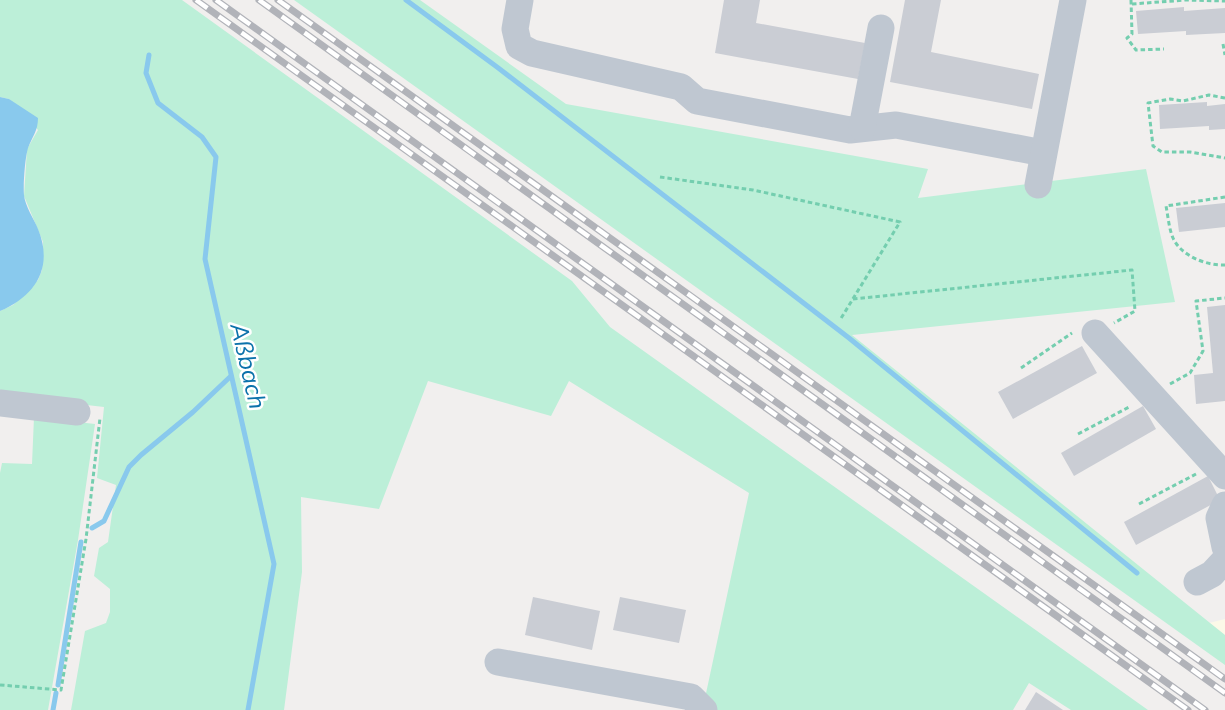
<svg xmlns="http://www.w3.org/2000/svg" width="1225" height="710" font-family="Mulish,sans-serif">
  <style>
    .commercial { fill: #fcf9e8 }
    .green { fill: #bcefd8 }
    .water { fill: #89c9ed }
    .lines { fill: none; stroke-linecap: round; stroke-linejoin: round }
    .stream { stroke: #89c9ed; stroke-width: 5 }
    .building { fill: #cacdd4 }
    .path { stroke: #74ceaf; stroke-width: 3; stroke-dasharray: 4.5 3; stroke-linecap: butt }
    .minor { stroke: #bfc7d1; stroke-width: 27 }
    .rail-casing { stroke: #b1b3b9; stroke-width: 7 }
    .rail { stroke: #fff; stroke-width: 4.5; stroke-dasharray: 14; stroke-linecap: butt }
    .labels { text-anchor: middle; stroke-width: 5; stroke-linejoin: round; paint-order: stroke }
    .water-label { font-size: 24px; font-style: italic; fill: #0b72ab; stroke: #fff }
  </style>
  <rect width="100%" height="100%" fill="#f1efee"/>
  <!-- commercial -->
  <path class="commercial" d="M1225 619V635L1209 623Z"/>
  <!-- green -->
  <g class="green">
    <path d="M0 0H182L572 281 610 327 1148 710H1071L1029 683 1013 710H717L705 698 749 493 569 381 551 416 428 381 379 509 301 497 302 572 284 710H71L85 631 106 623 110 612V589L94 576 99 548 108 542 116 485 97 478 104 407 0 395V311L13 305 38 280 42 270 43 242 24 196 27 149 38 130 9 99 0 97Z"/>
    <path d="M294 0H420L566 104 928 169 918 198 1146 169 1175 302 852 335 1225 635V665Z"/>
    <path d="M34 417 95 424 78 540 48 710H0V473L2 463 32 464Z"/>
  </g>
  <!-- water -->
  <path class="water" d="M0 97 9 99 38 118C38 131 32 137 28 148 25 158 23 185 24 195 25 206 34 219 38 229 54 268 35 296 0 311Z"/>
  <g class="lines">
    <!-- stream -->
    <g class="stream">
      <path d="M406 0 497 67 849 338 1137 573"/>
      <path d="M149 55 146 73 158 103 202 137 216 157 205 259 274 564 248 710"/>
      <path d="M92 528 104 521 129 467 141 455 193 412 231 376"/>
      <path d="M58 685 81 542"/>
      <path d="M53 710 56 693"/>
    </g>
  </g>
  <!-- building -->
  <g class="building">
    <path d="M724 0H760L756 23 865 43 858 79 715 53Z"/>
    <path d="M905 0H941L931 52 1039 74 1032 109 890 82Z"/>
    <path d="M1184 7V11L1225 8V33L1186 35V31L1138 34 1136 11Z"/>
    <path d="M1207 102V106L1225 104V129L1209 130V126L1160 129 1159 105Z"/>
    <path d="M1225 203V227L1179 232 1176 208Z"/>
    <path d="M1225 305V401L1196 404 1194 375 1213 373 1207 307Z"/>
    <path d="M1082 346 1097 373 1013 419 998 392Z"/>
    <path d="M1143 406 1156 429 1074 476 1061 453Z"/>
    <path d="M1208 476 1220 500 1136 545 1124 522Z"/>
    <path d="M533 597 600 611 592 650 525 635Z"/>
    <path d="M620 597 686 610 679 643 613 630Z"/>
    <path d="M1036 692 1063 710H1025Z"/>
  </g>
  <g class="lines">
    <!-- path -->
    <g class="path">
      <path d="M1131 0 1132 34 1127 38 1136 50 1164 49"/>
      <path d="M1132 4 1186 0 1225 1"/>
      <path d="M1223 44 1225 55"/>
      <path d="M1225 98 1209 95 1183 101 1170 99 1148 103 1153 146 1162 152H1190L1225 158"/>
      <path d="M660 177 753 190 900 222 840 320"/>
      <path d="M1225 197 1166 206C1168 216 1169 229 1173 238 1181 256 1207 266 1225 265"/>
      <path d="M853 299 1132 270 1135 311 1114 323"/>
      <path d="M1021 368 1072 333"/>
      <path d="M1170 384 1190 373 1203 351 1196 301 1225 298"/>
      <path d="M1078 434 1131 406"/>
      <path d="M1139 504 1196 474"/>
      <path d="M0 685 61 690 86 539 100 418"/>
    </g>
    <!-- minor -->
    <g class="minor">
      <path d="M520 0 515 29 519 46 532 53 681 87 697 101 850 130 896 125 1043 153"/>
      <path d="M862 128 881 28"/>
      <path d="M1038 185 1073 0"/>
      <path d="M1095 333 1225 476"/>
      <path d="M0 403 77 412"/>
      <path d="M1225 505 1219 518 1225 547"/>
      <path d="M1197 582 1212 574 1225 560"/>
      <path d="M498 662 691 697 704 710"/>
    </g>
    <defs>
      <g id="rail">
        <path d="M196 0 1188 710"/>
        <path d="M216 0 1205 710"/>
        <path d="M259 0 1225 693"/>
        <path d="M278 0 1225 679"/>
      </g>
    </defs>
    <!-- rail casing -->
    <use href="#rail" class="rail-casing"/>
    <!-- rail -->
    <use href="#rail" class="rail"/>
  </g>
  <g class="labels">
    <!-- water labels -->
    <g class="water-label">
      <text transform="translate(248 366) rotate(77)" y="8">Aßbach</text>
    </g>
  </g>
</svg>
